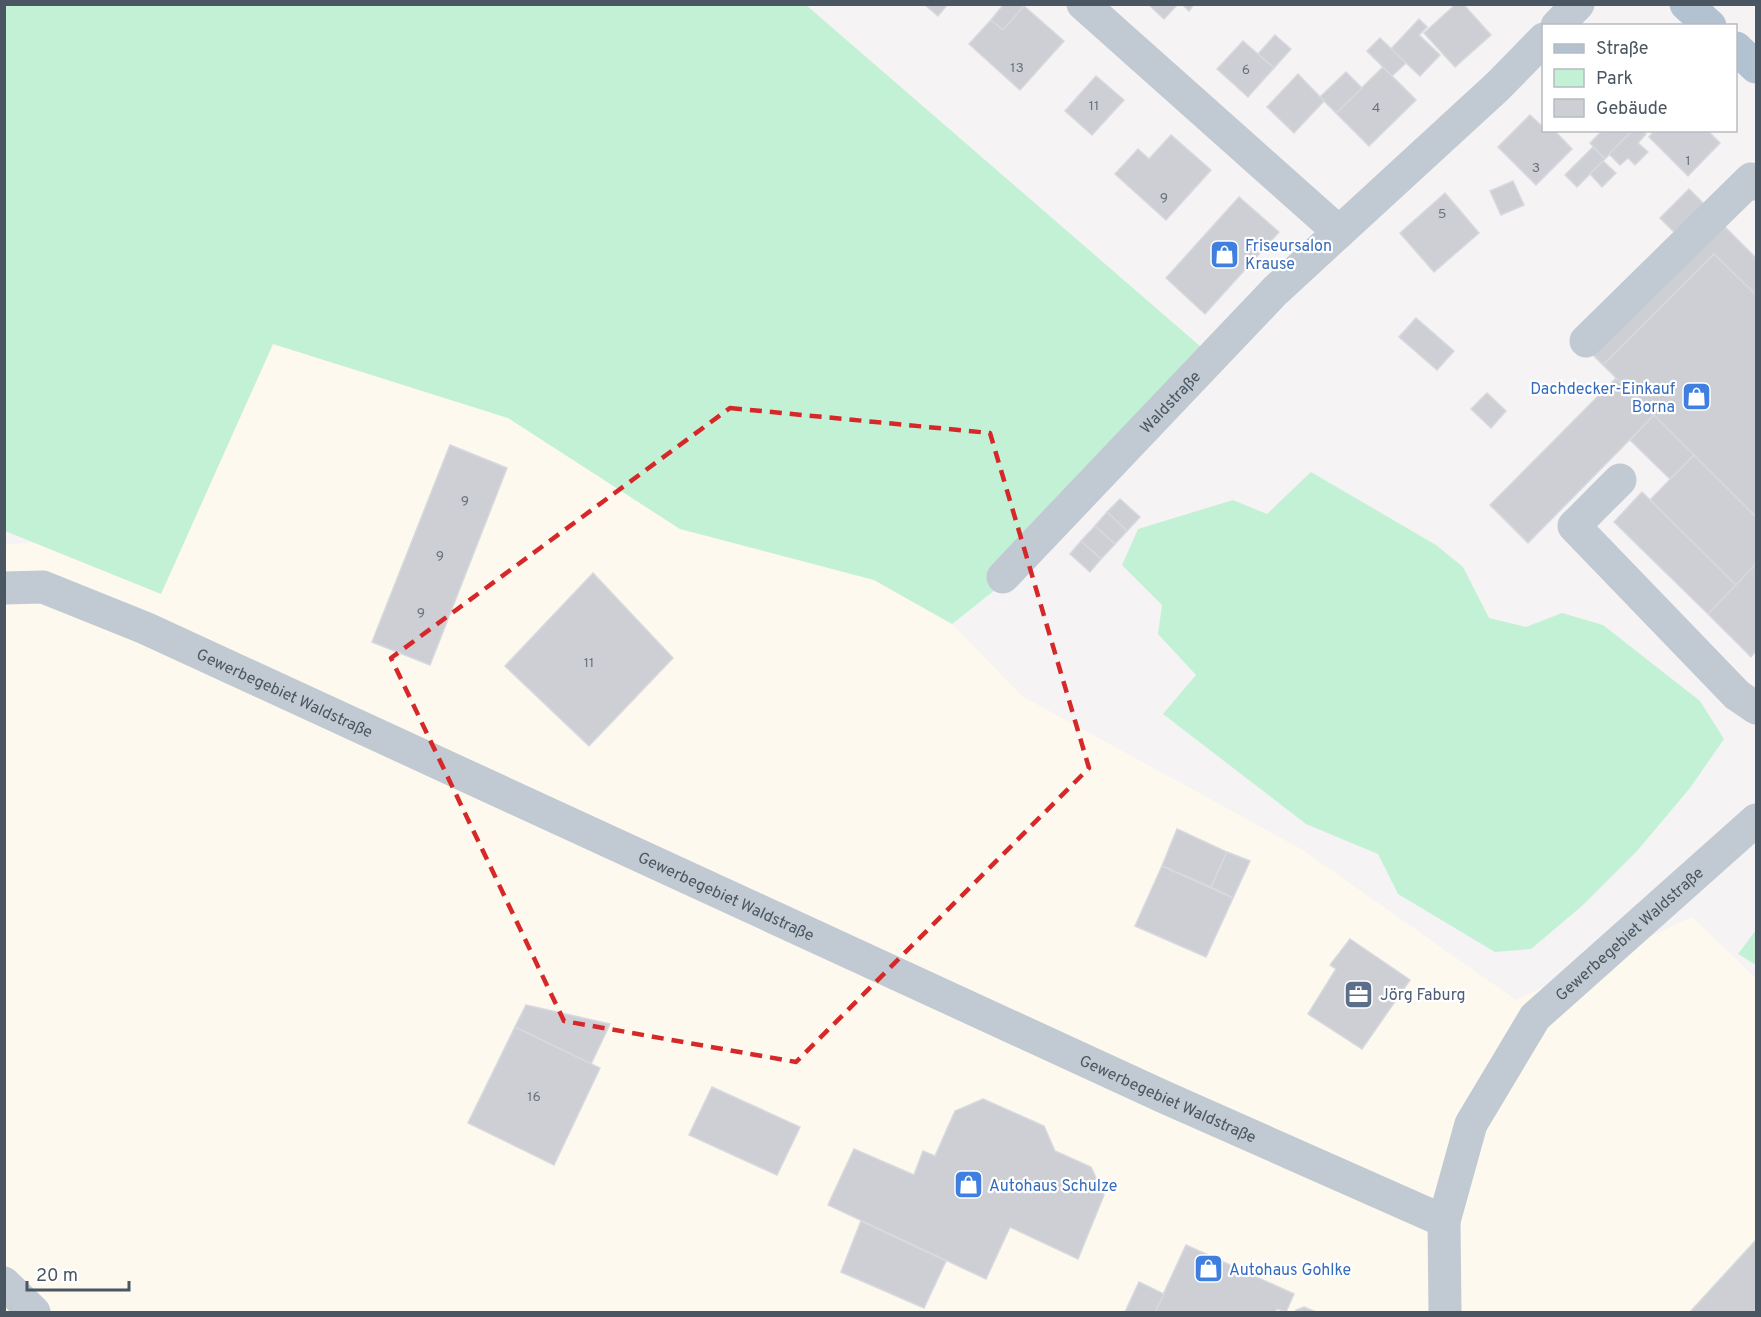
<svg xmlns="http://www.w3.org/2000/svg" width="1761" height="1317" font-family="Overpass,sans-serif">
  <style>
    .commercial { fill: #fdf9ef }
    .green { fill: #c3f1d5 }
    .building { fill: #cdcfd5; stroke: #d7d9de; stroke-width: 1.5 }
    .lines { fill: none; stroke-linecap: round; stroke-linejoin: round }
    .minor { stroke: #c1cad2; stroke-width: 33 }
    .major { stroke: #b3c2d1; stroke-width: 33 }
    .marked { fill: none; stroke: #d62828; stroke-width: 4.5; stroke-dasharray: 12 8; stroke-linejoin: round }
    .labels { text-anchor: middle; stroke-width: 4.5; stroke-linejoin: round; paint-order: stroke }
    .number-label { font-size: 14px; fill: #6b747e }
    .shop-label { font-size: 16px; fill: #366cbe; stroke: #fff; text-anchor: start }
    .street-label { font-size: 16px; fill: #4a5661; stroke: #fff }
    .service-label { font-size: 16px; fill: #4e5e75; stroke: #fff; text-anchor: start }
  </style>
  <rect width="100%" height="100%" fill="#f5f3f3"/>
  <!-- commercial -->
  <path class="commercial" d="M273 344 508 418 680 529 874 580 952 624 1022 696 1301 849 1516 1000 1692 917 1756 978V1312H5V545L33 542 161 593Z"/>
  <!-- green -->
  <g class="green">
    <path d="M4 5H806L1201 347 1034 559 952 624 874 580 680 529 508 418 273 344 161 594 5 531Z"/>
    <path d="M1311 472 1436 545 1463 567 1489 618 1526 627 1562 613 1603 625 1700 701 1724 739 1690 788 1637 851 1583 905 1531 949 1495 952 1398 894 1378 854 1306 824 1163 714 1196 675 1158 634 1162 605 1122 565 1138 529 1233 500 1267 514Z"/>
    <path d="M1756 930V965L1738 954Z"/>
  </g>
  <!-- building -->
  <g class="building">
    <path d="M924 4H948L938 16Z"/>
    <path d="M1004 4 1024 6 1003 30 991 20Z"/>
    <path d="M1148 4H1178L1164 19Z"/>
    <path d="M1182 4H1194L1189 11Z"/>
    <path d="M1456 4H1463L1491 35 1455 67 1424 33Z"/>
    <path d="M1024 6 1064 41 1020 90 969 44 991 20 1003 30Z"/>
    <path d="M1419 19 1427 27 1419 35 1440 55 1420 76 1391 49Z"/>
    <path d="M1275 35 1291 49 1274 68 1258 54Z"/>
    <path d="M1380 38 1406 63 1392 76 1367 51Z"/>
    <path d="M1243 41 1274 68 1248 97 1217 69Z"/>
    <path d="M1383 67 1416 100 1369 146 1336 113Z"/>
    <path d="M1346 72 1362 88 1336 113 1320 97Z"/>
    <path d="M1298 74 1324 101 1294 133 1267 107Z"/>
    <path d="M1096 76 1124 100 1092 135 1065 111Z"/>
    <path d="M1530 115 1544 128V130H1554L1572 149 1536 185 1498 147Z"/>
    <path d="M1603 130H1633L1605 159 1590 143Z"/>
    <path d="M1633 130H1642L1646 134 1638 143 1648 152 1635 165 1628 158 1620 165 1609 154Z"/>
    <path d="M1655 130H1707L1720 143 1688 176 1649 137Z"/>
    <path d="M1171 135 1211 170 1166 220 1115 174 1138 149 1149 159Z"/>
    <path d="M1593 147 1605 159 1577 187 1565 175Z"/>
    <path d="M1603 161 1616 173 1602 187 1590 174Z"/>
    <path d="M1513 181 1524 205 1501 215 1490 191Z"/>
    <path d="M1689 189 1705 205 1676 234 1660 218Z"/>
    <path d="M1445 193 1479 233 1434 272 1400 233Z"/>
    <path d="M1239 197 1279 232 1205 314 1166 278Z"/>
    <path d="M1720 222 1756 258V295L1714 254 1603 365 1590 352Z"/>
    <path d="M1714 254 1756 295V517L1603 365Z"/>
    <path d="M1416 318 1454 351 1437 370 1399 337Z"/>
    <path d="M1616 378 1654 415 1528 543 1490 505Z"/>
    <path d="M1487 393 1506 411 1491 428 1471 409Z"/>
    <path d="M1654 415 1694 455 1670 479 1630 440Z"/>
    <path d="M450 445 507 468 430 665 372 642Z"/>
    <path d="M1694 455 1756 517V564L1736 585 1650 500Z"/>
    <path d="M1642 492 1736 585 1708 614 1614 522Z"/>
    <path d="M1120 499 1140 517 1127 531 1107 512Z"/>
    <path d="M1107 512 1127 531 1115 544 1095 526Z"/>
    <path d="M1095 526 1115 544 1101 559 1081 541Z"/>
    <path d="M1081 541 1101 559 1090 572 1070 554Z"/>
    <path d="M1756 564V651L1751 657 1708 614Z"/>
    <path d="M593 573 673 658 589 746 505 666Z"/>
    <path d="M1177 829 1227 852 1211 887 1162 866Z"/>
    <path d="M1227 852 1250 861 1233 898 1211 887Z"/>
    <path d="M1162 866 1233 898 1206 957 1135 926Z"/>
    <path d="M1350 939 1410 980 1362 1049 1308 1014 1336 969 1330 965Z"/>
    <path d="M526 1005 610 1024 591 1064 515 1027Z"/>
    <path d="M515 1027 600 1068 554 1165 468 1123Z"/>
    <path d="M712 1087 800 1127 777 1175 689 1135Z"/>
    <path d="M983 1099 1044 1126 1055 1151 1091 1167 1104 1195 1078 1259 1010 1227 986 1279 828 1205 854 1149 914 1175 923 1151 935 1156 955 1111Z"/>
    <path d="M861 1221 946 1261 924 1308 841 1272Z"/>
    <path d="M1756 1240V1312H1690Z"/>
    <path d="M1186 1245 1294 1294 1286 1312 1277 1309 1275 1312H1155Z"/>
    <path d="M1139 1282 1164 1294 1155 1312H1125Z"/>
    <path d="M1304 1307 1316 1312H1295L1296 1310Z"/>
  </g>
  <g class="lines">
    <!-- minor -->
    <g class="minor">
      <path d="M1083 4 1339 232"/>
      <path d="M1557 26 1578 4"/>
      <path d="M1586 341 1751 179 1756 184"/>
      <path d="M1620 480 1574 526 1737 695 1756 708"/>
      <path id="s1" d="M1003 577 1275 291 1498 86 1544 39"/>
      <path id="s2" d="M4 588 43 587 145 628 1164 1097 1444 1221"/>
      <path d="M4 1283 34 1312"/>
      <path id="s3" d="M1445 1312 1444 1221 1471 1124 1535 1017 1756 820"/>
    </g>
    <!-- major -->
    <g class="major">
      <path d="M1686 4 1710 26"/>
      <path d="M1736 48 1756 67"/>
    </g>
  </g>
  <!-- marked area -->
  <path class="marked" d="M730 408 990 433 1089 768 796 1062 564 1021 391 658Z"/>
  <!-- icons -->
  <defs>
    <symbol id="shop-square" viewBox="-11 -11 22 22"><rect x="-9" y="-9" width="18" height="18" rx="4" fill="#3f7fe0" stroke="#fff"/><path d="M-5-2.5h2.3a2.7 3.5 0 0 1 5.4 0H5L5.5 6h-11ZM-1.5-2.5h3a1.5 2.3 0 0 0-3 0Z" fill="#fff"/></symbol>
    <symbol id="office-square" viewBox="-11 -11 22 22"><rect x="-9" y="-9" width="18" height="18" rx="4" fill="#5c6f8a" stroke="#fff"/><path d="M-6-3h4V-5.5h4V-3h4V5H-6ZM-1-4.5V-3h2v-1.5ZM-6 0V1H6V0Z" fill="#fff"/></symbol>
  </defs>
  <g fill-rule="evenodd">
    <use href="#shop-square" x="1208" y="238" width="33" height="33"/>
    <use href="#shop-square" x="1680" y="380" width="33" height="33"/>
    <use href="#office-square" x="1342" y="978" width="33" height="33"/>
    <use href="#shop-square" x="952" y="1168" width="33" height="33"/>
    <use href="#shop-square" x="1192" y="1252" width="33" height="33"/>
  </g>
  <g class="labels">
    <!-- number labels -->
    <g class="number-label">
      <text x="1017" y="72">13</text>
      <text x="1246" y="74">6</text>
      <text x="1094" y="110">11</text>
      <text x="1376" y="112">4</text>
      <text x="1688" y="165">1</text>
      <text x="1536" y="172">3</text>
      <text x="1164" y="202">9</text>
      <text x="1442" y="218">5</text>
      <text x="465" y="505">9</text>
      <text x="440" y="560">9</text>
      <text x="421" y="617">9</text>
      <text x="589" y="667">11</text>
      <text x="534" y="1101">16</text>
    </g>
    <!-- shop labels -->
    <g class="shop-label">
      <text x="1245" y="251">Friseursalon<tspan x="1245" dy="18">Krause</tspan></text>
      <text x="1675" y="394" text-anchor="end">Dachdecker-Einkauf<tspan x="1675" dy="18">Borna</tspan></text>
      <text x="989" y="1191">Autohaus Schulze</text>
      <text x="1229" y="1275">Autohaus Gohlke</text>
    </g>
    <!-- street labels -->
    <g class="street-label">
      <text dy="6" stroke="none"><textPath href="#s1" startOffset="242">Waldstraße</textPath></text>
      <text dy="6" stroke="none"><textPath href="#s2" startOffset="303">Gewerbegebiet Waldstraße</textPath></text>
      <text dy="6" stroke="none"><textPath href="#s2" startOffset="789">Gewerbegebiet Waldstraße</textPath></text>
      <text dy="6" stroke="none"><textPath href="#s3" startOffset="442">Gewerbegebiet Waldstraße</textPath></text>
      <text dy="6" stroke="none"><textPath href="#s2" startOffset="1275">Gewerbegebiet Waldstraße</textPath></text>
    </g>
    <!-- service labels -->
    <g class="service-label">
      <text x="1380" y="1000">Jörg Faburg</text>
    </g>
  </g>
  <!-- border -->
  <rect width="1761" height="1317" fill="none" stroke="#4a5661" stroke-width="12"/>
  <!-- legend -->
  <rect x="1542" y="24" width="195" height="108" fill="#ffffff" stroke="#b7bbc0" stroke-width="1.5"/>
  <rect x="1554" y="44" width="30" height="9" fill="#b3c2d1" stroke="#b7bbc0" stroke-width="1.5"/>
  <text x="1596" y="54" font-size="18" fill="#4a5661">Straße</text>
  <rect x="1554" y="69" width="30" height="18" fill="#c3f1d5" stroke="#b7bbc0" stroke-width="1.5"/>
  <text x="1596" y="84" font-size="18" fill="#4a5661">Park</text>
  <rect x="1554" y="99" width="30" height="18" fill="#cdcfd5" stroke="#b7bbc0" stroke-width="1.5"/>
  <text x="1596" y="114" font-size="18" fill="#4a5661">Gebäude</text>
  <!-- scale -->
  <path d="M27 1281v9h102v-9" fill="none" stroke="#4a5661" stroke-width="3"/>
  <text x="36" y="1281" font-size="18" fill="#4a5661" stroke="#ffffff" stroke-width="4.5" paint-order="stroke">20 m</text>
</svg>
